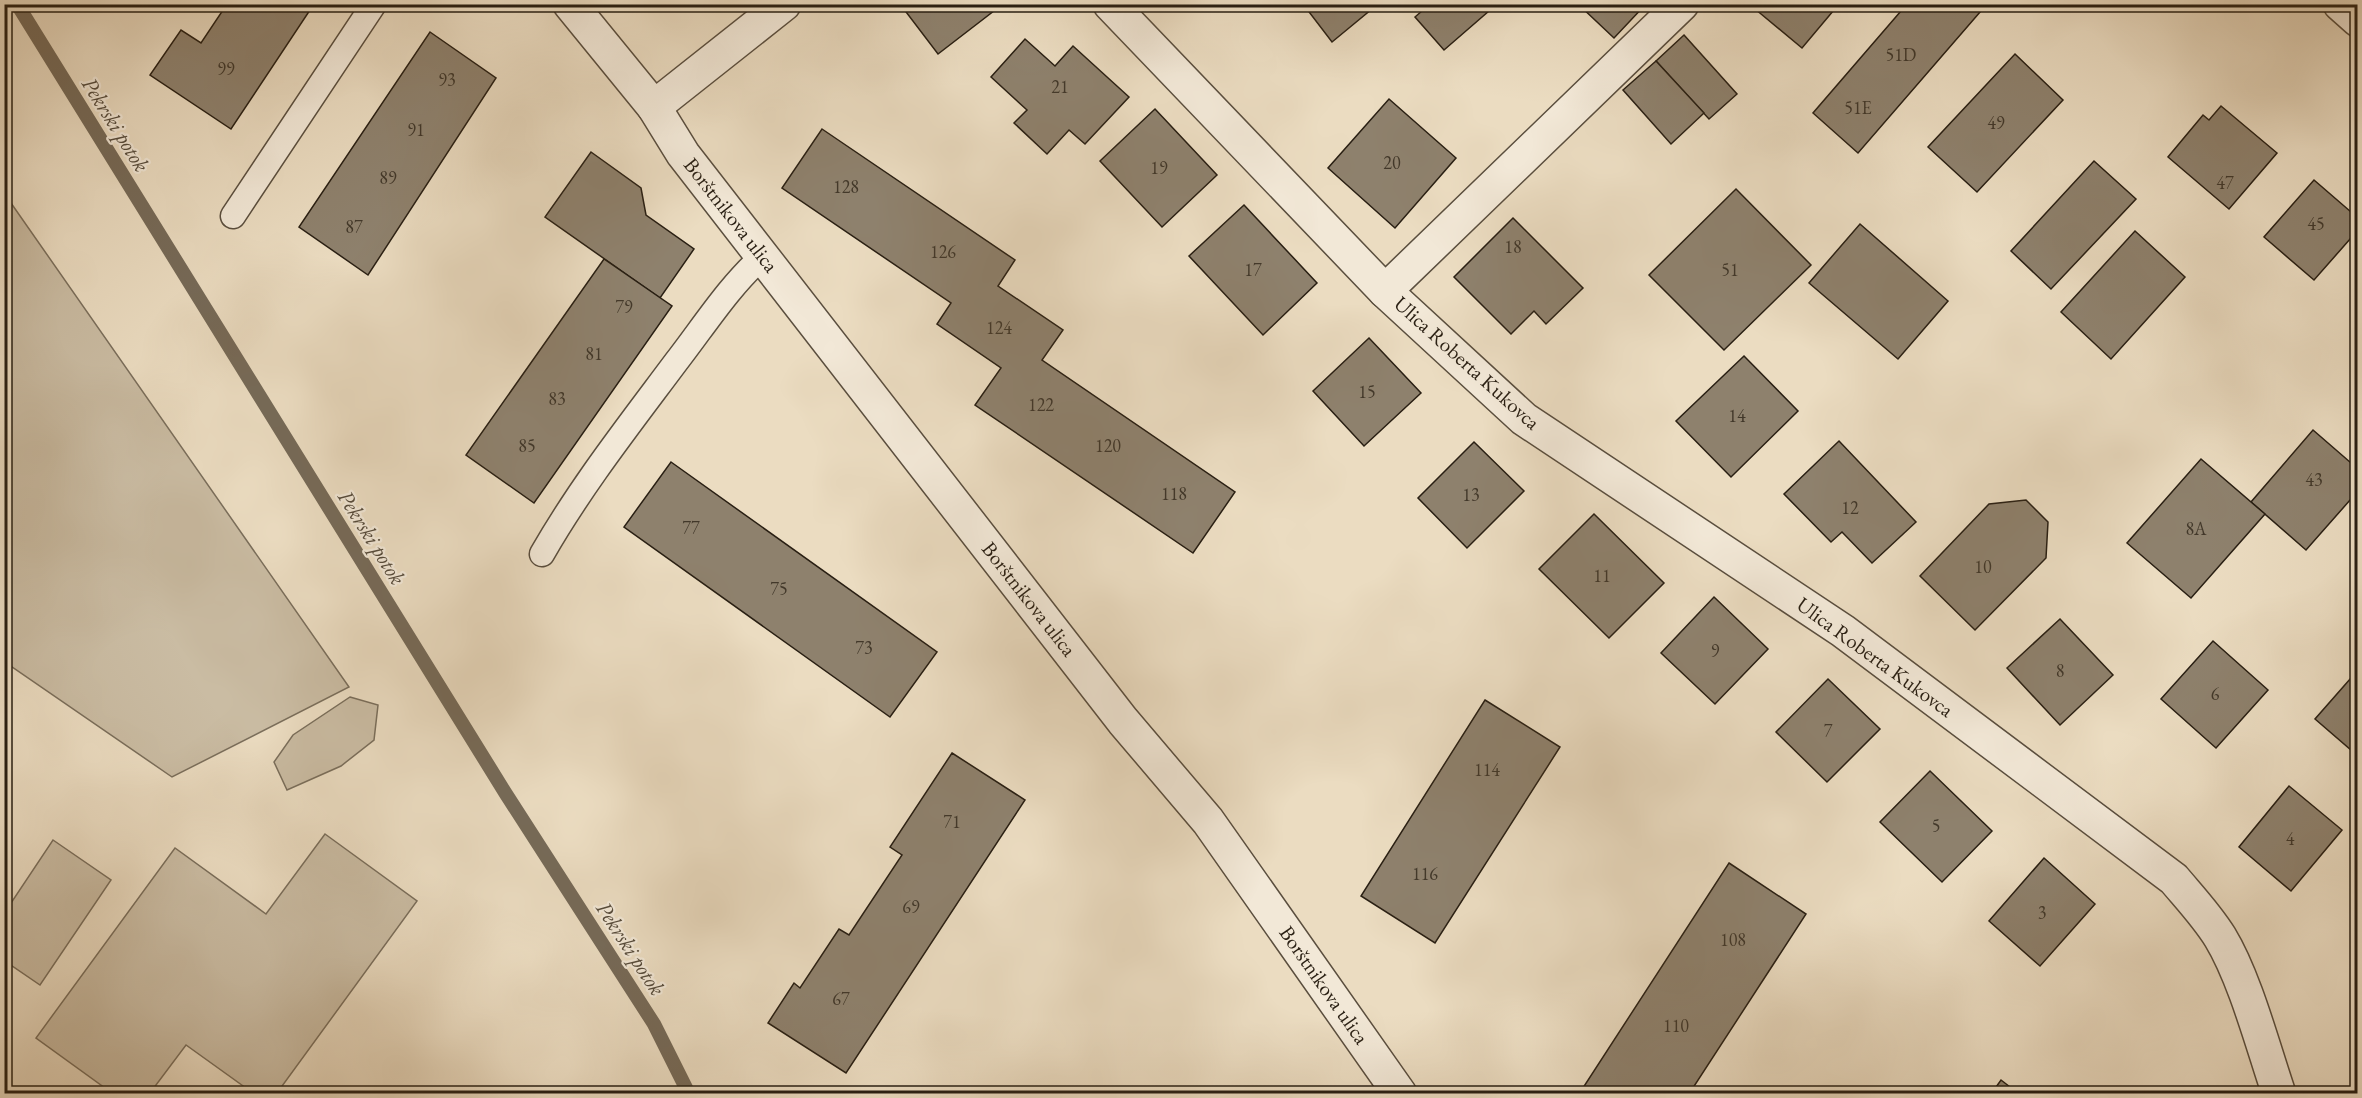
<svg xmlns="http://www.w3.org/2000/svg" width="2362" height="1098" font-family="'EB Garamond',serif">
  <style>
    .green { fill: #cabca3; stroke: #7a6e5b; stroke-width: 1.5 }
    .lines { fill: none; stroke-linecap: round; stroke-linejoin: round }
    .stream { stroke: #766a58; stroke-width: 14 }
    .building { fill: #8e816d; stroke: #291f13; stroke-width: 1.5 }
    .service-casing { stroke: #5a4e3e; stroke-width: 27 }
    .minor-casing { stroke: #5a4e3e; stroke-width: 36 }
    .tertiary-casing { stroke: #5a4e3e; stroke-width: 36 }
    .service { stroke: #f2e8d7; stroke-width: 24 }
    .minor { stroke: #f2e8d7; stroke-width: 33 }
    .tertiary { stroke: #f2e8d7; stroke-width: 33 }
    .labels { text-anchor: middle; stroke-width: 4.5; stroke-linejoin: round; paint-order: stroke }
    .number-label { font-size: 18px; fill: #42382a }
    .street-label { font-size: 21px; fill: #291f13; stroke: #f2e8d7 }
    .water-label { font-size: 22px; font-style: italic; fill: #564b3b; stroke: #f2e8d7 }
  </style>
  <rect width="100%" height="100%" fill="#ebdcc1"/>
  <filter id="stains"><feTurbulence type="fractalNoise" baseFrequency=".00333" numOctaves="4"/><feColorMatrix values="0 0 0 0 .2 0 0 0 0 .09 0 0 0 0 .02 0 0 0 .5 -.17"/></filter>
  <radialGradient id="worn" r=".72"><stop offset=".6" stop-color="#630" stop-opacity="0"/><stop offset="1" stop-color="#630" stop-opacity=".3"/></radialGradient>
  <!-- green -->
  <g class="green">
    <path d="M4 193 349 687 172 777 5 662Z"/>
    <path d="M350 697 378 705 374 740 341 766 287 790 274 762 293 735Z"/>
    <path d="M325 834 417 901 277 1093H253L186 1045 150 1093H112L36 1038 175 848 266 914Z"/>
    <path d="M53 840 111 880 40 985 5 961V912Z"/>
  </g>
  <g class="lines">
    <!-- stream -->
    <path class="stream" d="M17 4 506 794 654 1024 689 1094"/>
  </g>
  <!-- building -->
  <g class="building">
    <path d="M227 4H314L231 129 150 75 181 30 201 43Z"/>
    <path d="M900 4H998L999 7 938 54Z"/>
    <path d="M1303 4H1378L1332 42Z"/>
    <path d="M1430 4H1497L1444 50 1415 17Z"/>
    <path d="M1578 4H1646L1614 38Z"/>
    <path d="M1759 4H1839L1802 48 1755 9Z"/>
    <path d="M1907 4H1987L1858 153 1813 113Z"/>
    <path d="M430 32 496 78 368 275 299 227Z"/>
    <path d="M1684 35 1737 94 1709 119 1656 61Z"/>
    <path d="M1025 39 1055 66 1073 46 1129 97 1085 144 1069 130 1047 154 1014 123 1027 110 991 77Z"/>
    <path d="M2015 54 2063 100 1977 192 1928 147Z"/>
    <path d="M1656 61 1704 113 1671 144 1623 90Z"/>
    <path d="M1389 99 1456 158 1395 228 1328 168Z"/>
    <path d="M2221 106 2277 153 2229 209 2168 157 2203 115 2209 120Z"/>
    <path d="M1155 109 1217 175 1162 227 1100 161Z"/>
    <path d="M822 129 1015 260 998 286 1063 330 1042 360 1235 492 1193 553 975 405 1001 368 937 324 951 303 782 188Z"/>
    <path d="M591 152 641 188 646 215 694 249 660 298 545 217Z"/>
    <path d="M2094 161 2136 199 2051 289 2011 251Z"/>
    <path d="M2314 180 2358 218V230L2314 280 2264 237Z"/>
    <path d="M1736 189 1811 265 1724 350 1649 275Z"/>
    <path d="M1244 205 1317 283 1263 335 1189 256Z"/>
    <path d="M1513 218 1583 288 1546 324 1534 311 1511 334 1454 277Z"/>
    <path d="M1860 224 1948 301 1898 359 1809 283Z"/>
    <path d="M2135 231 2185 277 2111 359 2061 312Z"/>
    <path d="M604 259 672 306 534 503 466 455Z"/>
    <path d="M1369 338 1421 393 1364 446 1313 391Z"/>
    <path d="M1744 356 1798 411 1731 477 1676 421Z"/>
    <path d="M2313 430 2358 469V491L2306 550 2251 502Z"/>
    <path d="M1839 441 1916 522 1872 563 1842 532 1831 542 1784 494Z"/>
    <path d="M1474 442 1524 491 1467 548 1418 498Z"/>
    <path d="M2201 459 2265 514 2191 598 2127 543Z"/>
    <path d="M671 462 937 652 890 717 624 527Z"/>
    <path d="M2026 500 2048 522 2046 558 1975 630 1920 576 1989 504Z"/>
    <path d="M1594 514 1664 583 1609 638 1539 569Z"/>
    <path d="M1714 597 1768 649 1715 704 1661 653Z"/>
    <path d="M2060 619 2113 675 2060 725 2007 668Z"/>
    <path d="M2213 641 2268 690 2216 748 2161 699Z"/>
    <path d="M2358 670V756L2315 719Z"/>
    <path d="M1828 679 1880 729 1827 782 1776 732Z"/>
    <path d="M1485 700 1560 747 1435 943 1361 896Z"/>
    <path d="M952 753 1025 800 846 1073 768 1023 794 983 800 988 839 929 849 935 902 855 890 847Z"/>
    <path d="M1930 771 1992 831 1942 882 1880 822Z"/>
    <path d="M2289 786 2342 830 2291 891 2239 847Z"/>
    <path d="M2044 858 2095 904 2040 966 1989 921Z"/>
    <path d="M1729 863 1806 914 1689 1094H1579Z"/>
    <path d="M2001 1080 2019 1094H1991Z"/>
  </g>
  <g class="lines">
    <defs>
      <g id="service">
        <path d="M233 216 374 4"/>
        <path d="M542 554C581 486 629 425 676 362 704 326 729 286 763 256"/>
      </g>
      <g id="minor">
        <path d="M570 4 654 107 784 4"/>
        <path d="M1110 4 1385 291 1524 419 1843 631 2174 879C2190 898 2207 916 2220 937 2245 978 2263 1047 2279 1094"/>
        <path d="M654 107 683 154 1123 721 1208 821 1400 1094"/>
        <path d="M1385 291 1682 4"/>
      </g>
      <path id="tertiary" d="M2340 4 2358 20"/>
    </defs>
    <!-- service casing -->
    <use href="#service" class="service-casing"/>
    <!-- minor casing -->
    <use href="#minor" class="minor-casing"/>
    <!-- tertiary casing -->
    <use href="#tertiary" class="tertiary-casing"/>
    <!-- service -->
    <use href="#service" class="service"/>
    <!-- minor -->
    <use href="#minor" class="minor"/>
    <!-- tertiary -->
    <use href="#tertiary" class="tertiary"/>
  </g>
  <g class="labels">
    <!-- number labels -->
    <g class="number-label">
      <text x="1901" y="61">51D</text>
      <text x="226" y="75">99</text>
      <text x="447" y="86">93</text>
      <text x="1060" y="93">21</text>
      <text x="1858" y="114">51E</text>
      <text x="1996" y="129">49</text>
      <text x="416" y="136">91</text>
      <text x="1392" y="169">20</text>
      <text x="1159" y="174">19</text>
      <text x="388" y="184">89</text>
      <text x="2225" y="189">47</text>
      <text x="846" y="193">128</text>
      <text x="2316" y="230">45</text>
      <text x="354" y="233">87</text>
      <text x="1513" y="253">18</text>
      <text x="943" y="258">126</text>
      <text x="1253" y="276">17</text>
      <text x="1730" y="276">51</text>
      <text x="624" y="313">79</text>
      <text x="999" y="334">124</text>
      <text x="594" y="360">81</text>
      <text x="1367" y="398">15</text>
      <text x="557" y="405">83</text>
      <text x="1041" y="411">122</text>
      <text x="1737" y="422">14</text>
      <text x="527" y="452">85</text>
      <text x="1108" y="452">120</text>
      <text x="2314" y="486">43</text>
      <text x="1174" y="500">118</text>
      <text x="1471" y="501">13</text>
      <text x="1850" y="514">12</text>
      <text x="691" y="534">77</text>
      <text x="2196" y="535">8A</text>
      <text x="1983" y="573">10</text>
      <text x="1602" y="582">11</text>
      <text x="779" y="595">75</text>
      <text x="864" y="654">73</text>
      <text x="1715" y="657">9</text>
      <text x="2060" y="677">8</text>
      <text x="2215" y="700">6</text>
      <text x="1828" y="737">7</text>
      <text x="1487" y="776">114</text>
      <text x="952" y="828">71</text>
      <text x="1936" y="832">5</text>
      <text x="2290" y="845">4</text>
      <text x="1425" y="880">116</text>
      <text x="911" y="913">69</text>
      <text x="2042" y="919">3</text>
      <text x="1733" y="946">108</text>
      <text x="841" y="1005">67</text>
      <text x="1676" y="1032">110</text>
    </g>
    <!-- street labels -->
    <g class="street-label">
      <text transform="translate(731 215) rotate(52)" y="7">Borštnikova ulica</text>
      <text transform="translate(1467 363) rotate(42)" y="7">Ulica Roberta Kukovca</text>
      <text transform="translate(1029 599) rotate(52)" y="7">Borštnikova ulica</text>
      <text transform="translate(1875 657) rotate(36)" y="7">Ulica Roberta Kukovca</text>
      <text transform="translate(1324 985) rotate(55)" y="7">Borštnikova ulica</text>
    </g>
    <!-- water labels -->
    <g class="water-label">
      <text transform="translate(116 124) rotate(58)" y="8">Pekrski potok</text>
      <text transform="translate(372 537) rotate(58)" y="8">Pekrski potok</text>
      <text transform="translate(631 948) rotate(57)" y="8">Pekrski potok</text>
    </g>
  </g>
  <!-- margin -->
  <rect width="2362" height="1098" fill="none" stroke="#ebdcc1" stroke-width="24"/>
  <rect x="6" y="6" width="2350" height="1086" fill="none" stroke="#291f13" stroke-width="3"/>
  <rect x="12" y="12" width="2338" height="1074" fill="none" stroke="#291f13" stroke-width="1.5"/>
  <rect width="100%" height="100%" filter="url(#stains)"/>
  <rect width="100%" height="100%" fill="url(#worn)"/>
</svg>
